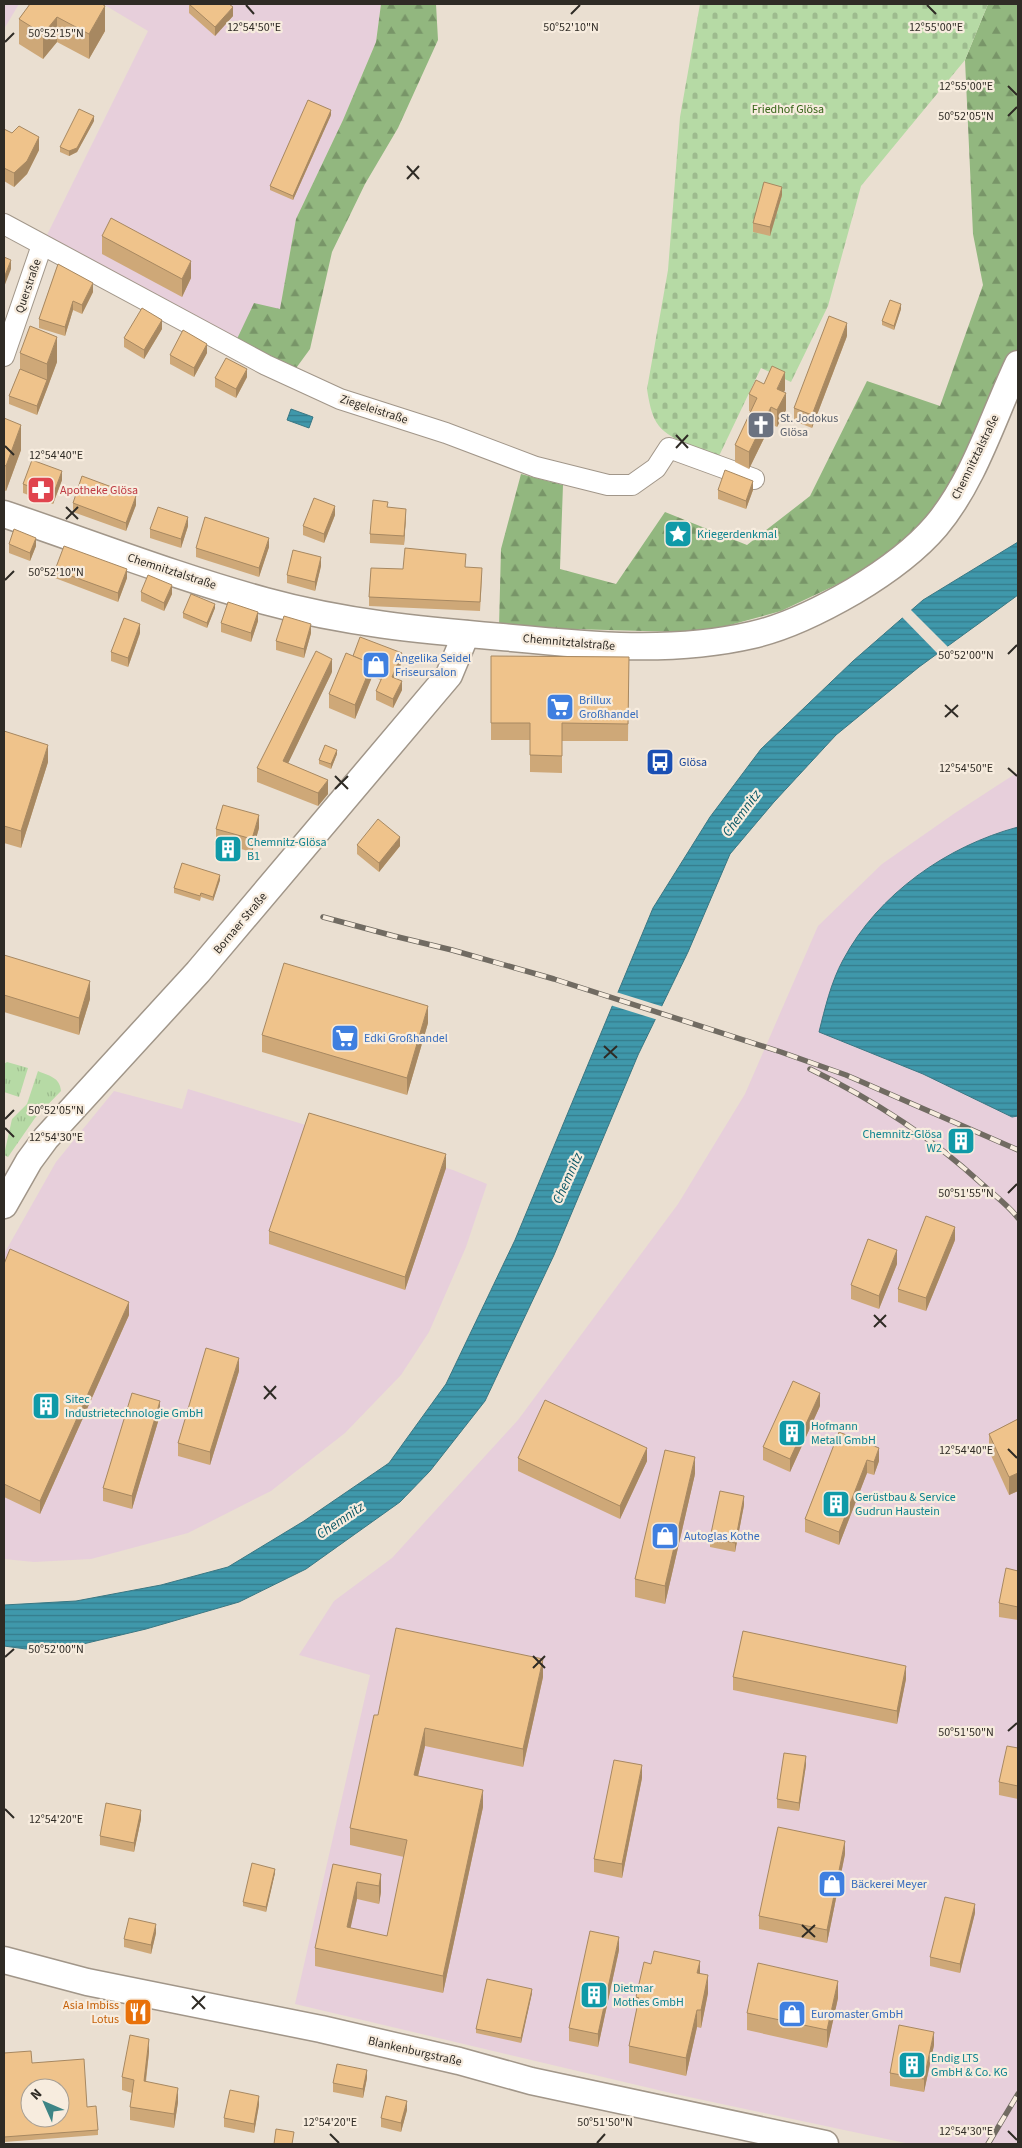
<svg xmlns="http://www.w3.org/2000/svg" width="1022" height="2148" font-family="'Source Sans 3',sans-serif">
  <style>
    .industrial { fill: #e7cfdb }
    .grass { fill: url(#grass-tufts) }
    .forest { fill: url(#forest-firs) }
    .cemetery { fill: url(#cemetery-stones) }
    .water { fill: url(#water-rules); stroke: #3a7783 }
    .pier { fill: #eadfd1 }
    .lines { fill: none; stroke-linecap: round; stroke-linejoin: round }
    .minor-casing { stroke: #a19689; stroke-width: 22 }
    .major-casing { stroke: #a19689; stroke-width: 29 }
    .minor { stroke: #fff; stroke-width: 20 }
    .major { stroke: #fff; stroke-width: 26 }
    .rail-casing { stroke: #716b62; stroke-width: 5.5 }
    .rail { stroke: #f7ecde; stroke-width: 4; stroke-dasharray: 11; stroke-linecap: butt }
    .wall { fill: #cea878 }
    .shaded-wall { fill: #a78861 }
    .building { fill: #efc38b; stroke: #a78861; fill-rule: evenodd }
    .ticks { fill: none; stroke: #2f2b25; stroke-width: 2 }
    .labels { text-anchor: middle; stroke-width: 4.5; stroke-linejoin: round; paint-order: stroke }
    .park-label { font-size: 12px; fill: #356316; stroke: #f7ecde }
    .street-label { font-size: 12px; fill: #2f2b25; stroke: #f7ecde }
    .worship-label { font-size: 12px; fill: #5b616d; stroke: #f7ecde; text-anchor: start }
    .health-label { font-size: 12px; fill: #be3a42; stroke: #f7ecde; text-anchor: start }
    .culture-label { font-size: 12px; fill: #0d838f; stroke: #f7ecde; text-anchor: start }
    .shop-label { font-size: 12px; fill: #366cbe; stroke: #f7ecde; text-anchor: start }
    .transit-label { font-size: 12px; fill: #164399; stroke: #f7ecde; text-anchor: start }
    .food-label { font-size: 12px; fill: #c56008; stroke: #f7ecde; text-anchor: end }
    .water-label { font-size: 14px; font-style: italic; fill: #085664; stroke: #f7ecde }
    .ticks-label { font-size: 12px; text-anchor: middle; fill: #2f2b25; stroke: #f7ecde; stroke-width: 4.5; stroke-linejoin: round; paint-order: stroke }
  </style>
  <defs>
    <pattern id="grass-tufts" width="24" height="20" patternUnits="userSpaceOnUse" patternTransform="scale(1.25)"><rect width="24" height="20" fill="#b6daa5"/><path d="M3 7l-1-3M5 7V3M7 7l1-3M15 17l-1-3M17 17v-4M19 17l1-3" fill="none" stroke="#9dbb8e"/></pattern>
    <pattern id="forest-firs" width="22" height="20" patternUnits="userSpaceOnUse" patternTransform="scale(1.25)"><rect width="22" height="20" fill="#92b77f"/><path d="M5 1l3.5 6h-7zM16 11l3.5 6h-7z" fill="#789568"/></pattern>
    <pattern id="cemetery-stones" width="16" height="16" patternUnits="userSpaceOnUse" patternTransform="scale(1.25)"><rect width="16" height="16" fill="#b6daa5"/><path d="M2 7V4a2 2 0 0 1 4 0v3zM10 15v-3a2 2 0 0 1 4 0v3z" fill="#9dbb8e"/></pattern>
    <pattern id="water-rules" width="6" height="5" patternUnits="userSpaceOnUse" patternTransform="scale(1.25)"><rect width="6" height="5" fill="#3f98ab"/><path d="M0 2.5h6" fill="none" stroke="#357c8b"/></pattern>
  </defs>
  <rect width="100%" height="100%" fill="#eadfd1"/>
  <!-- industrial -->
  <g class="industrial">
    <path d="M4 4H19L4 29Z"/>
    <path d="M103 4H381L376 42 343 120 296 219 280 309 235 341 42 245 148 31Z"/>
    <path d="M1018 772V2144H910L675 2094 295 2004 370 1675 299 1655 334 1601 392 1558 518 1420 678 1204 745 1094 818 926 882 864 955 813Z"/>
    <path d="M188 1089 453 1170 487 1184 466 1247 429 1332 401 1375 345 1433 271 1491 188 1533 91 1559 34 1562 4 1559V1254L56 1162 114 1091 182 1109Z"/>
  </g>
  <!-- grass -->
  <g class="grass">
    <path d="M7 1062 28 1068 19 1097 4 1092V1064Z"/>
    <path d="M38 1071C49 1076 60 1077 61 1091L35 1118 8 1157 4 1155 12 1119 27 1104Z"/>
  </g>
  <!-- forest -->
  <g class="forest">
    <path d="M381 4H436L438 40 398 128 365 184 332 252 310 349 294 371 236 341 254 303 280 309 296 219 343 120 376 42Z"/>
    <path d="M988 4H1018V353L943 499 897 548 853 577 781 611 719 628 680 632 499 627 501 549 521 474 563 485 560 569 616 584 665 512 747 545 810 496 867 381 940 406 983 285 973 234 965 60Z"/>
  </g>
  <!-- cemetery -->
  <path class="cemetery" d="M700 4H988L965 60 861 186 828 306 791 382 761 368 719 456C701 448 672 442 659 426 651 416 649 401 647 389L668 270 680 117Z"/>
  <!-- water -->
  <g class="water">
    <path d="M291 409 313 417 309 428 287 420Z"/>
    <path d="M1018 542V595L919 667 836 735 774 802 730 854 688 952 638 1055 554 1255 485 1401 430 1471 400 1502 306 1569 239 1602 146 1629 83 1644 26 1649 4 1646V1605L76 1601 161 1585 228 1567 304 1521 389 1463 446 1384 515 1240 653 908 710 817 761 749 853 661 923 600Z"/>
    <path d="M1018 827V1116L1012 1117 923 1074 819 1032C825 1008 831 982 843 960 878 894 947 846 1018 827Z"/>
  </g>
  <!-- pier -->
  <g class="pier">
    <path d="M909 608 949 648 939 655 901 616Z"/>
    <path d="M616 992 664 1007 658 1020 610 1005Z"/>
  </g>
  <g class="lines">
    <defs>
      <g id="minor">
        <path d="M4 224 266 365 340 399 446 433 536 467 608 485H632L656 468 669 448 754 479"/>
        <path d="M4 356 42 245"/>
      </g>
      <g id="major">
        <path d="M4 514C90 543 177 577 265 601 345 623 420 630 502 637 585 645 670 654 752 635 788 627 823 609 854 591 884 573 913 553 936 526 974 481 993 417 1018 364"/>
        <path d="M4 1205 29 1161 46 1138 198 972 449 675 466 634"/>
        <path d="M4 1960 87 1982 321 2029 459 2061 531 2081 825 2144"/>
      </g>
    </defs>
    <!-- minor casing -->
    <use href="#minor" class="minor-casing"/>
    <!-- major casing -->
    <use href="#major" class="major-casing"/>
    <!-- minor -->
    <use href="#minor" class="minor"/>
    <!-- major -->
    <use href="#major" class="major"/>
    <defs>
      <g id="rail">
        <path d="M323 917 394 936 452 950 554 979 781 1052 846 1075 1018 1150"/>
        <path d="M810 1069C872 1099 931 1137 982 1184 994 1195 1008 1205 1018 1218"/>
        <path d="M988 2144 1018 2094"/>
      </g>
    </defs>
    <!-- rail casing -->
    <use href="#rail" class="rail-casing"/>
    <!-- rail -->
    <use href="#rail" class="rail"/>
  </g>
  <!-- wall -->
  <g class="wall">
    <path d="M30 4 105 31 89 59 57 42 43 59 19 44V19Z"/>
    <path d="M189 4 233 16 215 36 189 13Z"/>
    <path d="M331 115 293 200 270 190V186Z"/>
    <path d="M94 121 77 152 69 156 60 152V147Z"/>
    <path d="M4 129 39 150 27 174 14 187 4 181Z"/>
    <path d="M782 195 770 236 753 232V223Z"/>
    <path d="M102 236 191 278 182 297 102 254Z"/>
    <path d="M58 264 93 292 82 314 73 310 65 336 39 328V319Z"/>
    <path d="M901 309 894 330 882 325V321Z"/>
    <path d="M162 329 144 359 124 347V338Z"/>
    <path d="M847 336 812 428 794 421V408Z"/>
    <path d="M20 353 57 362 37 415 9 404V396L20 369Z"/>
    <path d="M207 353 194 377 170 364V355Z"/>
    <path d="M247 377 236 398 215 387V378Z"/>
    <path d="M764 384 785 390 783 392 786 410 777 427 771 424 749 469 735 462V445L751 412 749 411V394Z"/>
    <path d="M4 418 21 450 6 491 4 490Z"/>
    <path d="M62 480 53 504 23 493V484Z"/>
    <path d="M718 490H753L746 509 718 499Z"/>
    <path d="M73 503 136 505 126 531 73 512Z"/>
    <path d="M388 507 406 517 404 545 370 543V534Z"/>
    <path d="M335 515 324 543 303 535V526Z"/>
    <path d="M188 526 181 548 150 538V529Z"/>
    <path d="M9 544 36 546 30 561 9 553Z"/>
    <path d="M269 547 259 577 196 557V548Z"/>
    <path d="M321 566 315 591 287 583V575Z"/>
    <path d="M465 567 482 577 480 611 369 606V597L403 569Z"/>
    <path d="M55 570 127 578 118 602 55 578Z"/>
    <path d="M141 592 172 594 164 611 141 601Z"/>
    <path d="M215 608 207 628 183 618V613Z"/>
    <path d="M258 621 251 642 221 632V623Z"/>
    <path d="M140 633 128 667 111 661V652Z"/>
    <path d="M311 633 304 658 276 650V641Z"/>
    <path d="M353 656 402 662 395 678 402 690 393 708 376 700V691L381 680 372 677 355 719 329 708V694Z"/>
    <path d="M491 656 629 657 628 741H562V773L530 772V740H491Z"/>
    <path d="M332 672 288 763 328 794 318 806 257 782V768Z"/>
    <path d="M4 731 48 762 21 848 4 843Z"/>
    <path d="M337 754 331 769 319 764V760Z"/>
    <path d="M259 828 252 852 241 849 239 856 215 849V845L216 838V829Z"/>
    <path d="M357 845 400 846 379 872 357 854Z"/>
    <path d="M220 880 213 901 201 897 200 901 174 893V888Z"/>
    <path d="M4 955 90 999 79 1035 4 1012Z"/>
    <path d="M428 1023 407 1095 262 1052V1035Z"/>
    <path d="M971 1137 964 1151 951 1146V1141Z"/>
    <path d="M446 1168 405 1290 269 1244V1231Z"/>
    <path d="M955 1240 926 1311 898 1302V1289Z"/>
    <path d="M4 1264 129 1315 40 1514 4 1497Z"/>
    <path d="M897 1264 879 1309 851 1299V1285Z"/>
    <path d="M239 1371 210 1465 178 1456V1443Z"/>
    <path d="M820 1406 790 1472 763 1460V1447Z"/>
    <path d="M160 1415 132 1509 103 1501V1488Z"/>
    <path d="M1018 1419V1491L1009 1495 989 1451V1434Z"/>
    <path d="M839 1432 879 1461 874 1475 867 1473 839 1545 805 1532V1519Z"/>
    <path d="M518 1458 647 1461 620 1519 518 1471Z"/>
    <path d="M695 1474 665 1604 635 1597V1579Z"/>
    <path d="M744 1505 735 1552 710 1547V1538Z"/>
    <path d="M1018 1571V1620L999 1617V1603Z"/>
    <path d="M543 1677 523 1767 425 1746 418 1776 483 1807 443 1993 315 1966V1948L333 1864 381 1874V1892L379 1904 357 1899 350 1928 387 1936 404 1857 350 1845V1828L378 1715Z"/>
    <path d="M733 1677 906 1679 897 1724 733 1690Z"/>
    <path d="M1018 1748V1799L999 1795V1782Z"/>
    <path d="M806 1765 799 1811 777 1808V1799Z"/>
    <path d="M642 1778 622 1878 594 1872V1859Z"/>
    <path d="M141 1819 134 1852 100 1845V1836Z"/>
    <path d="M845 1854 827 1943 759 1929V1916Z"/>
    <path d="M275 1873 266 1912 243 1906V1902Z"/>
    <path d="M975 1913 960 1973 930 1966V1957Z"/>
    <path d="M156 1933 151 1954 124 1947V1939Z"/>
    <path d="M619 1950 598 2047 569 2041V2028Z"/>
    <path d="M700 1974 708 1993 701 2028 697 2027 686 2076 629 2063V2046L636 2012V1997Z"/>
    <path d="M532 1993 521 2043 476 2033V2029Z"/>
    <path d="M838 1998 827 2048 747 2030V2013Z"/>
    <path d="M934 2045 924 2092 890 2086V2073Z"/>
    <path d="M149 2052 146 2082 178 2102 174 2128 130 2120V2107L132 2093 122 2090V2077Z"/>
    <path d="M4 2053 32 2063 87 2107 98 2130V2135L4 2142Z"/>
    <path d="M367 2078 363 2098 333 2092V2083Z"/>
    <path d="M259 2105 254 2133 224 2127V2118Z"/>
    <path d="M407 2110 401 2132 381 2127V2118Z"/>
  </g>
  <!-- shaded-wall -->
  <g class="shaded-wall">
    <path d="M105 6V31L89 59V34Z"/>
    <path d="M233 7V16L215 36V27Z"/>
    <path d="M57 17V42L43 59V34Z"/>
    <path d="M331 110V115L293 200V196Z"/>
    <path d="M94 116V121L77 152 69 156V151Z"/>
    <path d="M39 137V150L27 174 14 187V173Z"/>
    <path d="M782 187V195L770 236V227Z"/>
    <path d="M11 260V269L4 287V278Z"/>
    <path d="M191 261V278L182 297V279Z"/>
    <path d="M93 283V292L82 314V305Z"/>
    <path d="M73 301V310L65 336V327Z"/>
    <path d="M901 304V309L894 330V326Z"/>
    <path d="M162 320V329L144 359V350Z"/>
    <path d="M847 323V336L812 428V415Z"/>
    <path d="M57 337V362L47 389V364Z"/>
    <path d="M207 344V353L194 377V368Z"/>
    <path d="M247 369V377L236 398V389Z"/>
    <path d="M785 372V390L777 406V389Z"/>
    <path d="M47 380V389L37 415V406Z"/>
    <path d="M786 393V410L777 427V410Z"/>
    <path d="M771 407V424L749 469V452Z"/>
    <path d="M21 425V450L6 491V466Z"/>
    <path d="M62 471V480L53 504V495Z"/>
    <path d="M753 481V490L746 509V501Z"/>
    <path d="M136 496V505L126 531V523Z"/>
    <path d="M335 506V515L324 543V534Z"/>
    <path d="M406 509V517L404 545V536Z"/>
    <path d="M188 517V526L181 548V539Z"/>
    <path d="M36 538V546L30 561V553Z"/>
    <path d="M269 538V547L259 577V568Z"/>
    <path d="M321 557V566L315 591V582Z"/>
    <path d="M127 569V578L118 602V593Z"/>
    <path d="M172 585V594L164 611V603Z"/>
    <path d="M215 604V608L207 628V623Z"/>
    <path d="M258 612V621L251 642V633Z"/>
    <path d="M140 624V633L128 667V658Z"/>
    <path d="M311 624V633L304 658V649Z"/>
    <path d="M402 653V662L392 685V677Z"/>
    <path d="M332 659V672L283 774V761Z"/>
    <path d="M372 664V677L355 719V705Z"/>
    <path d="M402 681V690L393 708V699Z"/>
    <path d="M48 745V762L21 848V831Z"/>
    <path d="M337 750V754L331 769V764Z"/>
    <path d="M328 780V794L318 806V793Z"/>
    <path d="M259 815V828L252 852V839Z"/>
    <path d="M400 837V846L379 872V863Z"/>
    <path d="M220 875V880L213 901V897Z"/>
    <path d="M90 981V999L79 1035V1018Z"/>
    <path d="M428 1006V1023L407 1095V1078Z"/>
    <path d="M971 1132V1137L964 1151V1147Z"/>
    <path d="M446 1154V1168L405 1290V1277Z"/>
    <path d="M955 1227V1240L926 1311V1298Z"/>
    <path d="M897 1250V1264L879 1309V1296Z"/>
    <path d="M129 1302V1315L40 1514V1501Z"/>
    <path d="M239 1358V1371L210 1465V1452Z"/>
    <path d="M820 1393V1406L790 1472V1459Z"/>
    <path d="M160 1401V1415L132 1509V1496Z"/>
    <path d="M647 1448V1461L620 1519V1506Z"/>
    <path d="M879 1448V1461L874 1475V1462Z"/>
    <path d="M695 1457V1474L665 1604V1586Z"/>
    <path d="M867 1460V1473L839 1545V1532Z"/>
    <path d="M1018 1473V1491L1009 1495V1477Z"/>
    <path d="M744 1496V1505L735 1552V1543Z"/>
    <path d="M543 1659V1677L523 1767V1749Z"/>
    <path d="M906 1666V1679L897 1724V1711Z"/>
    <path d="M425 1728V1746L414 1793V1775Z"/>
    <path d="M806 1756V1765L799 1811V1803Z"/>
    <path d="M642 1765V1778L622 1878V1864Z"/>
    <path d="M483 1790V1807L443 1993V1976Z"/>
    <path d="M141 1810V1819L134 1852V1843Z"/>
    <path d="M845 1841V1854L827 1943V1930Z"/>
    <path d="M275 1869V1873L266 1912V1907Z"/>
    <path d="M381 1874V1892L379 1904V1886Z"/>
    <path d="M357 1882V1899L347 1944V1927Z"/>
    <path d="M975 1904V1913L960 1973V1964Z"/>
    <path d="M156 1924V1933L151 1954V1945Z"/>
    <path d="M619 1937V1950L598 2047V2034Z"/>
    <path d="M700 1961V1978L697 1973Z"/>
    <path d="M708 1975V1993L701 2028V2010Z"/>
    <path d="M838 1981V1998L827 2048V2030Z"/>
    <path d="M532 1989V1993L521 2043V2038Z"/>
    <path d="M697 2010V2027L686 2076V2058Z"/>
    <path d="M934 2032V2045L924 2092V2079Z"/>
    <path d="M149 2039V2052L144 2094V2081Z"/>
    <path d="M367 2070V2078L363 2098V2089Z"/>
    <path d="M178 2088V2102L174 2128V2114Z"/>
    <path d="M259 2096V2105L254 2133V2124Z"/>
    <path d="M407 2101V2110L401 2132V2123Z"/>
  </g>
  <!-- building -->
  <g class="building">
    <path d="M30 4H102L105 6 89 34 57 17 43 34 19 19Z"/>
    <path d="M189 4H229L233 7 215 27Z"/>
    <path d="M308 100 331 110 293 196 270 186Z"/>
    <path d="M79 109 94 116 77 148 69 151 60 147Z"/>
    <path d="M19 126 39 137 27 161 14 173 4 168V129L12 133Z"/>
    <path d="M764 182 782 187 770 227 753 223Z"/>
    <path d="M111 218 191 261 182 279 102 236Z"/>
    <path d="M4 257 11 260 4 278Z"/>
    <path d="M58 264 93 283 82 305 73 301 65 327 39 319Z"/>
    <path d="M890 300 901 304 894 326 882 321Z"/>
    <path d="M142 308 162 320 144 350 124 338Z"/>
    <path d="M829 316 847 323 812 415 794 408Z"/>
    <path d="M30 326 57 337 47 364 20 353Z"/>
    <path d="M183 330 207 344 194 368 170 355Z"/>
    <path d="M226 358 247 369 236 389 215 378Z"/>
    <path d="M772 366 785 372 777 389 786 393 777 410 771 407 749 452 735 445 757 398 749 394 756 380 764 384Z"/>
    <path d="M20 369 47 380 37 406 9 396Z"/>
    <path d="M4 418 21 425 6 466 4 465Z"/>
    <path d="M32 460 62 471 53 495 23 484Z"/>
    <path d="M725 470 753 481 746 501 718 490Z"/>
    <path d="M82 476 136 496 126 523 73 503Z"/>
    <path d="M314 498 335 506 324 534 303 526Z"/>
    <path d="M373 500 388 502 387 507 406 509 404 536 370 534Z"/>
    <path d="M158 507 188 517 181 539 150 529Z"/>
    <path d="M205 517 269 538 259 568 196 548Z"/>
    <path d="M14 529 36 538 30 553 9 544Z"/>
    <path d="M64 546 127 569 118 593 55 570Z"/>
    <path d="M405 548 466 554 465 567 482 568 480 602 369 597 371 568 403 569Z"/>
    <path d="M293 550 321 557 315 582 287 575Z"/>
    <path d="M148 575 172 585 164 603 141 592Z"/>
    <path d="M191 594 215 604 207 623 183 613Z"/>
    <path d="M228 602 258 612 251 633 221 623Z"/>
    <path d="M284 616 311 624 304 649 276 641Z"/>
    <path d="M124 618 140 624 128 658 111 652Z"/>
    <path d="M360 637 402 653 392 677 402 681 393 699 376 691 384 673 372 668V664L353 656Z"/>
    <path d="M316 651 332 659 283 761 328 780 318 793 257 768Z"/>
    <path d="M346 653 372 664 355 705 329 694Z"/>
    <path d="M491 656 629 657 628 724 562 723V756L530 755V723H491Z"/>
    <path d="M4 731 48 745 21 831 4 826Z"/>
    <path d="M325 745 337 750 331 764 319 760Z"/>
    <path d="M223 805 259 815 252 839 216 829Z"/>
    <path d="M378 819 400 837 379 863 357 845Z"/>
    <path d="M216 838 241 845 239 851 215 845Z"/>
    <path d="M182 863 220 875 213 897 201 893 200 896 174 888Z"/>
    <path d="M4 955 90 981 79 1018 4 995Z"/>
    <path d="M284 963 428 1006 407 1078 262 1035Z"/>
    <path d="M309 1113 446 1154 405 1277 269 1231Z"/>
    <path d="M958 1127 971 1132 964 1147 951 1141Z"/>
    <path d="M926 1216 955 1227 926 1298 898 1289Z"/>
    <path d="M868 1239 897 1250 879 1296 851 1285Z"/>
    <path d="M10 1249 129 1302 40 1501 4 1484V1264Z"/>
    <path d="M206 1348 239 1358 210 1452 178 1443Z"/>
    <path d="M793 1381 820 1393 790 1459 763 1447Z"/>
    <path d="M132 1393 160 1401 132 1496 103 1488Z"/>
    <path d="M545 1400 647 1448 620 1506 518 1458Z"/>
    <path d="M1018 1419V1473L1009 1477 989 1434Z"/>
    <path d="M839 1432 879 1448 874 1462 867 1460 839 1532 805 1519Z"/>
    <path d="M665 1450 695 1457 665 1586 635 1579Z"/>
    <path d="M720 1491 744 1496 735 1543 710 1538Z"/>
    <path d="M1006 1568 1018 1571V1607L999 1603Z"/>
    <path d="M396 1628 543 1659 523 1749 425 1728 414 1775 483 1790 443 1976 315 1948 333 1864 381 1874 379 1886 357 1882 347 1927 387 1936 407 1840 350 1828 374 1715H378Z"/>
    <path d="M743 1631 906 1666 897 1711 733 1677Z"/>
    <path d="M1007 1746 1018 1748V1786L999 1782Z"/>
    <path d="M784 1753 806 1756 799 1803 777 1799Z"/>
    <path d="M614 1760 642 1765 622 1864 594 1859Z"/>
    <path d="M106 1803 141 1810 134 1843 100 1836Z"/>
    <path d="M778 1827 845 1841 827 1930 759 1916Z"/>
    <path d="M252 1863 275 1869 266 1907 243 1902Z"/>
    <path d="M945 1897 975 1904 960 1964 930 1957Z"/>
    <path d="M129 1918 156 1924 151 1945 124 1939Z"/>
    <path d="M590 1931 619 1937 598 2034 569 2028Z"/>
    <path d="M654 1951 700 1961 697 1973 708 1975 701 2010H697L686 2058 629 2046 639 1998 636 1997 644 1962 651 1964Z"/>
    <path d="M758 1963 838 1981 827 2030 747 2013Z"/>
    <path d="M487 1979 532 1989 521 2038 476 2029Z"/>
    <path d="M899 2025 934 2032 924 2079 890 2073Z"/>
    <path d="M130 2035 149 2039 144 2081 178 2088 174 2114 130 2107 134 2080 122 2077Z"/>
    <path d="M31 2051 32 2063 84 2059 87 2107 96 2106 98 2130 4 2137V2053ZM30 2088H60V2118H30Z"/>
    <path d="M337 2064 367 2070 363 2089 333 2083Z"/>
    <path d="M230 2090 259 2096 254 2124 224 2118Z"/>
    <path d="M386 2096 407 2101 401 2123 381 2118Z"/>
    <path d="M276 2129 294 2132 292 2144H274Z"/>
  </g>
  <!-- ticks -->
  <path class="ticks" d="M246 5 254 14M927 5 936 14M571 14 580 5M5 42 14 33M1008 86 1017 95M1008 116 1017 107M407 166 419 179M407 179 419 166M676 435 688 448M5 446 14 455M676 448 688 435M66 507 78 519M66 519 78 507M5 580 14 571M1008 654 1017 645M945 705 958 717M945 717 958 705M1008 768 1017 776M335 776 348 789M335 789 348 776M604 1046 617 1058M604 1058 617 1046M5 1119 14 1110M5 1128 14 1137M1008 1193 1017 1184M874 1315 886 1327M874 1327 886 1315M264 1386 276 1399M264 1399 276 1386M1008 1449 1017 1458M533 1656 545 1668M5 1657 14 1649M533 1668 545 1656M1008 1731 1017 1723M5 1809 14 1818M802 1925 815 1937M802 1937 815 1925M192 1996 205 2009M192 2009 205 1996M1008 2131 1017 2140M330 2134 339 2143M597 2143 605 2134"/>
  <!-- icons -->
  <defs>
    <symbol id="church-square" viewBox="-11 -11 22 22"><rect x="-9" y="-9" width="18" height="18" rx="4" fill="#6b7280" stroke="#f7ecde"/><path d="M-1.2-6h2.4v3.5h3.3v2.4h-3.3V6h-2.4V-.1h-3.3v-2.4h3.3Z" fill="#fff"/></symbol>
    <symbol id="pharmacy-square" viewBox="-11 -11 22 22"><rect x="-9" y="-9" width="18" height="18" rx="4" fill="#e0444e" stroke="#f7ecde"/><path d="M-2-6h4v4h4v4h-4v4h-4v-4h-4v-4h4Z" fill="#fff"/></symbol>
    <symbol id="sight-square" viewBox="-11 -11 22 22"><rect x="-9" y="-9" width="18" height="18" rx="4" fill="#0f9aa8" stroke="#f7ecde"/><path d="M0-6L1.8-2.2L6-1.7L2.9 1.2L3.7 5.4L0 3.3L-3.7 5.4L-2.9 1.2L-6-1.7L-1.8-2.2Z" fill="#fff"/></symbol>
    <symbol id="shop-square" viewBox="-11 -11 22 22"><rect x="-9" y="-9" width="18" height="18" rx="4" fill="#3f7fe0" stroke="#f7ecde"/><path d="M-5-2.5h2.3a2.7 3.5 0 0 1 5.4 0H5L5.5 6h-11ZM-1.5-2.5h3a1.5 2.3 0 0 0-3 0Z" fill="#fff"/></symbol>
    <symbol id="supermarket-square" viewBox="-11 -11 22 22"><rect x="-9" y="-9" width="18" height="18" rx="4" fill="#3f7fe0" stroke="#f7ecde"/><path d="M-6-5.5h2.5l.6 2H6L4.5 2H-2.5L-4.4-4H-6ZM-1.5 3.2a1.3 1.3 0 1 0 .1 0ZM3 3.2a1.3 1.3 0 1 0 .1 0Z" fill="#fff"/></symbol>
    <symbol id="bus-square" viewBox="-11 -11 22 22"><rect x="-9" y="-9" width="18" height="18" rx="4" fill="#1a4fb4" stroke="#f7ecde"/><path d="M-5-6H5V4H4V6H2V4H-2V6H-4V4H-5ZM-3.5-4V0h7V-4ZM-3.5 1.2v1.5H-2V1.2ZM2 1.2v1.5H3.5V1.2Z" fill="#fff"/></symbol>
    <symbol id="building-square" viewBox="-11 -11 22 22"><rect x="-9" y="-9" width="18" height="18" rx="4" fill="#0f9aa8" stroke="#f7ecde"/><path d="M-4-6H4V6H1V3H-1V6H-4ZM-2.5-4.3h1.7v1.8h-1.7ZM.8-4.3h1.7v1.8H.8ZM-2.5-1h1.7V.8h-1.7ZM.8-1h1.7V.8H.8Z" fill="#fff"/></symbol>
    <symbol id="restaurant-square" viewBox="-11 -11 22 22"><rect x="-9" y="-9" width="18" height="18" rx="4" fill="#e8710a" stroke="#f7ecde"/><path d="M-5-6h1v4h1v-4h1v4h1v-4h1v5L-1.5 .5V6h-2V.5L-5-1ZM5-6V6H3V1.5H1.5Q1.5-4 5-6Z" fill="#fff"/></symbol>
  </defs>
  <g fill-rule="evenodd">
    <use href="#church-square" x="745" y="409" width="32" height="32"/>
    <use href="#pharmacy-square" x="25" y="474" width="32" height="32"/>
    <use href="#sight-square" x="662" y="518" width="32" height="32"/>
    <use href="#shop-square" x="360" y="649" width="32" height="32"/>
    <use href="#supermarket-square" x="544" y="691" width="32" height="32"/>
    <use href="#bus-square" x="644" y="746" width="32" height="32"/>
    <use href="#building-square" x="212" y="833" width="32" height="32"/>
    <use href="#supermarket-square" x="329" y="1022" width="32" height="32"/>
    <use href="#building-square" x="945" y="1125" width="32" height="32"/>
    <use href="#building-square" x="30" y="1390" width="32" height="32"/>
    <use href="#building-square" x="776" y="1417" width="32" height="32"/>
    <use href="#building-square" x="820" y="1488" width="32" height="32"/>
    <use href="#shop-square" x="649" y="1520" width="32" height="32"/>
    <use href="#shop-square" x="816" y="1868" width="32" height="32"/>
    <use href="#building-square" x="578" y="1979" width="32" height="32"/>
    <use href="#restaurant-square" x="122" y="1996" width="32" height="32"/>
    <use href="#shop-square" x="776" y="1998" width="32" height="32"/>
    <use href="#building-square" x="896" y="2049" width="32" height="32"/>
  </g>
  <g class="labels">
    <!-- park labels -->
    <g class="park-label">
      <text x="788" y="113">Friedhof Glösa</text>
    </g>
    <!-- street labels -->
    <g class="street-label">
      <text transform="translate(28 286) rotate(-71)" y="4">Querstraße</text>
      <text transform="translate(374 409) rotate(18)" y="4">Ziegeleistraße</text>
      <text transform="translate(975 457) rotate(-64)" y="4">Chemnitztalstraße</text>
      <text transform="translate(172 571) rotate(18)" y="4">Chemnitztalstraße</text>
      <text transform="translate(569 642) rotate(5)" y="4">Chemnitztalstraße</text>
      <text transform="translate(240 923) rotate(-50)" y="4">Bornaer Straße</text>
      <text transform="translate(415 2051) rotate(13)" y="4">Blankenburgstraße</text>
    </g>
    <!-- worship labels -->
    <g class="worship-label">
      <text x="780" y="422">St. Jodokus<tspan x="780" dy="14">Glösa</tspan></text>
    </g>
    <!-- health labels -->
    <g class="health-label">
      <text x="60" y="494">Apotheke Glösa</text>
    </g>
    <!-- culture labels -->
    <g class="culture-label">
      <text x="697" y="538">Kriegerdenkmal</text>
      <text x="247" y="846">Chemnitz-Glösa<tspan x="247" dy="14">B1</tspan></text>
      <text x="942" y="1138" text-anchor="end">Chemnitz-Glösa<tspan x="942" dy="14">W2</tspan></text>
      <text x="65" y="1403">Sitec<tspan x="65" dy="14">Industrietechnologie GmbH</tspan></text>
      <text x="811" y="1430">Hofmann<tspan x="811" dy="14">Metall GmbH</tspan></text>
      <text x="855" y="1501">Gerüstbau &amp; Service<tspan x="855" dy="14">Gudrun Haustein</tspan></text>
      <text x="613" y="1992">Dietmar<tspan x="613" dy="14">Mothes GmbH</tspan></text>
      <text x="931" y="2062">Endig LTS<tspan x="931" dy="14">GmbH &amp; Co. KG</tspan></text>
    </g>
    <!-- shop labels -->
    <g class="shop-label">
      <text x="395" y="662">Angelika Seidel<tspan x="395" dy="14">Friseursalon</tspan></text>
      <text x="579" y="704">Brillux<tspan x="579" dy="14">Großhandel</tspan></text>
      <text x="364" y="1042">Edki Großhandel</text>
      <text x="684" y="1540">Autoglas Kothe</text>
      <text x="851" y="1888">Bäckerei Meyer</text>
      <text x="811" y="2018">Euromaster GmbH</text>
    </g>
    <!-- transit labels -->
    <g class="transit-label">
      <text x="679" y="766">Glösa</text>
    </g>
    <!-- food labels -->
    <g class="food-label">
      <text x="119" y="2009">Asia Imbiss<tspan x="119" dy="14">Lotus</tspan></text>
    </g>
    <!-- water labels -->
    <g class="water-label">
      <text transform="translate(741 813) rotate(-53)" y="5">Chemnitz</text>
      <text transform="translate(567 1178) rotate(-66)" y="5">Chemnitz</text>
      <text transform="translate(340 1520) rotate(-34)" y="5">Chemnitz</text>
    </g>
  </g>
  <g class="ticks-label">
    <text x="936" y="31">12°55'00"E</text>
    <text x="254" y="31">12°54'50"E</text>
    <text x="571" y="31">50°52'10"N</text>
    <text x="56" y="37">50°52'15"N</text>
    <text x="966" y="90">12°55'00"E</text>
    <text x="966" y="120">50°52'05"N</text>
    <text x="56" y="459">12°54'40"E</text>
    <text x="56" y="576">50°52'10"N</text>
    <text x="966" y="659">50°52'00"N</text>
    <text x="966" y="772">12°54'50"E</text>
    <text x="56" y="1114">50°52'05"N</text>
    <text x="56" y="1141">12°54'30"E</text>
    <text x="966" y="1197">50°51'55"N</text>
    <text x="966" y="1454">12°54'40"E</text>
    <text x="56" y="1653">50°52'00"N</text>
    <text x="966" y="1736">50°51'50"N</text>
    <text x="56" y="1823">12°54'20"E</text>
    <text x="330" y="2126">12°54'20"E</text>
    <text x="605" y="2126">50°51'50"N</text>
    <text x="966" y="2135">12°54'30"E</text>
  </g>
  <!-- border -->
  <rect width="1022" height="2148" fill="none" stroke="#2f2b25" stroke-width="10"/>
  <!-- north arrow -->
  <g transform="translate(45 2103) rotate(315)"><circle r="24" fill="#f7ecde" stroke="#a79f94"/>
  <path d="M0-4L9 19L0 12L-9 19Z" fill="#3d8585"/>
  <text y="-8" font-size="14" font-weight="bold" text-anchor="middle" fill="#2f2b25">N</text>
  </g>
</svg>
